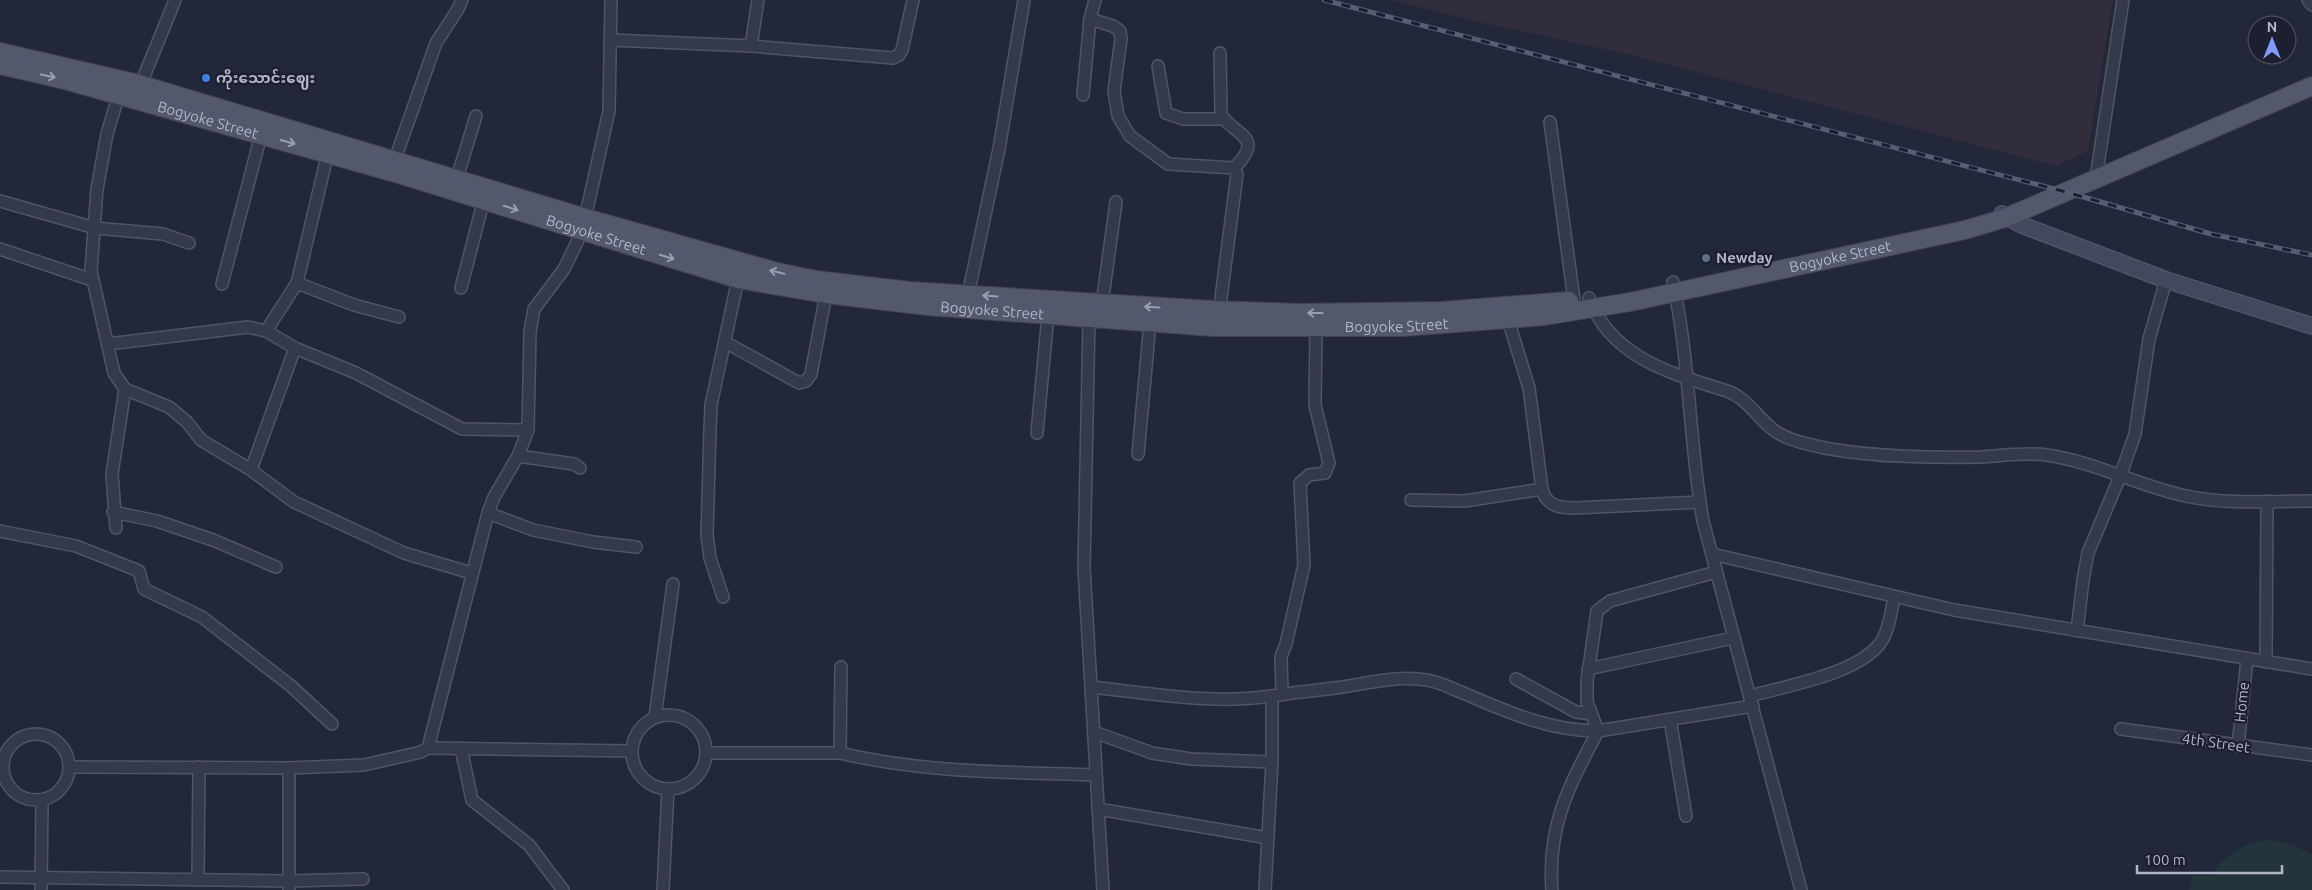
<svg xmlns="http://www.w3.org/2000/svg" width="2312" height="890" font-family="Ubuntu,'Noto Sans Myanmar',sans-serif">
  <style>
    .medical { fill: #322d3c }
    .green { fill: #23343b }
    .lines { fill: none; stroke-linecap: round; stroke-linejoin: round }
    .street-casing { stroke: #505565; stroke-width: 14 }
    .secondary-casing { stroke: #505565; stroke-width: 18 }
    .primary-casing { stroke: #3f4354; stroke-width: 20 }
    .street { stroke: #353a4b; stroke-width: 11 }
    .secondary { stroke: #43485e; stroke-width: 15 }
    .primary { stroke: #53586b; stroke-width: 18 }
    .rail-casing { stroke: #575d72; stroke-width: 5 }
    .rail { stroke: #1b1f2f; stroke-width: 3; stroke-dasharray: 9; stroke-linecap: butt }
    .oneway { stroke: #999eb0 }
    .shop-dot { fill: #3f7fe0; stroke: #1b1f2f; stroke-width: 2 }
    .service-dot { fill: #5c6f8a; stroke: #1b1f2f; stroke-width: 2 }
    .labels { text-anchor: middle; stroke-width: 4.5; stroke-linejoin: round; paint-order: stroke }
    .poi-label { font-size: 15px; font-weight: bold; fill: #b0b5c7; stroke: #1b1f2f; text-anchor: start }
    .street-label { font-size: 15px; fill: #b0b5c7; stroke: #1b1f2f }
  </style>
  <rect width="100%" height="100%" fill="#22273a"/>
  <!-- medical -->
  <path class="medical" d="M1391 0H2113L2088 151 2056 166 1627 54 1483 23Z"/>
  <!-- green -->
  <path class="green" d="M2270 840 2294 845 2312 855V890H2190L2191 876H2211C2225 854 2244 842 2270 840Z"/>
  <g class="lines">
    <defs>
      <g id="street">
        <path d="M2308 0 2312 5"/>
        <path d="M1090 19 1113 26 1120 31 1121 39 1114 91 1118 116 1130 136 1168 164 1234 168 1237 174 1221 298 1220 317"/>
        <path d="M611 40 751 46 893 58 899 55 902 50 913 0"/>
        <path d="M751 46 758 0"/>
        <path d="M1220 53 1221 115C1237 137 1265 137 1234 168"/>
        <path d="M1158 66 1166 113 1183 119H1224"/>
        <path d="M138 91 175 0"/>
        <path d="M1083 95 1090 19 1095 0"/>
        <path d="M1550 122 1575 307"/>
        <path d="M393 165 436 43 458 9 462 0"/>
        <path d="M457 178 476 116"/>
        <path d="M2096 178 2123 0"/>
        <path d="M0 201 95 228 163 234 189 243"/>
        <path d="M0 249 92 280"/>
        <path d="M1673 282C1690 361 1689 442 1703 521L1801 890"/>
        <path d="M297 283 354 305 399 317"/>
        <path d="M222 284 261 135"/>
        <path d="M461 288 484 199"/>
        <path d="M968 295 999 149 1024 0"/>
        <path d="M1589 298C1611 358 1673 374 1727 391 1745 397 1755 414 1769 426 1777 434 1789 439 1800 442 1850 457 1927 458 1980 457 2002 456 2025 452 2047 455 2095 462 2139 486 2186 496 2227 505 2271 501 2312 501"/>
        <path d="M1102 304 1116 202"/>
        <path d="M1506 313 1529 388 1542 489C1546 506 1560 508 1575 508L1700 502"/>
        <path d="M1089 319 1084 568 1103 890"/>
        <path d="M266 331 297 283 329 148"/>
        <path d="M725 342 799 383 806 381 811 374 826 294"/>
        <path d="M108 344 248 327 266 331 295 348 356 373 462 429 528 430"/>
        <path d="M125 389 169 407 187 422 201 440 251 470 294 502 404 553 471 573"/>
        <path d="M1037 433 1048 315"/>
        <path d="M1138 454 1150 323"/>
        <path d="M518 456 574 464 580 468"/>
        <path d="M251 470 295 348"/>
        <path d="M1411 500 1465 501 1542 489"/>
        <path d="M113 512 157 521 213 540 276 567"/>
        <path d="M488 513 533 530 593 542 636 547"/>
        <path d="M116 528 112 474 125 389 114 373 91 271 97 189 107 134 119 94"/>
        <path d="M0 531 76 546 139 571 144 589 202 617 291 686 332 724"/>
        <path d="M1712 554 1954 610 2312 669"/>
        <path d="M723 597 710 558 707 535 710 430 711 405 738 279"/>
        <path d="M2077 631 2083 580 2088 553 2121 474 2135 434 2149 339 2166 280"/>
        <path d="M2266 662 2267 501"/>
        <path d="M1588 669 1733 638"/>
        <path d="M1516 679 1576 712 1591 714"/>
        <path d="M1091 687C1150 693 1213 705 1272 696 1295 692 1319 690 1343 687 1368 683 1393 677 1418 679 1437 680 1450 688 1468 695 1509 713 1552 731 1598 731L1753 706"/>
        <path d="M1282 693 1281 657 1286 644 1304 565 1300 483 1309 475 1325 473 1329 463 1315 405 1316 327"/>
        <path d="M1750 696C1785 686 1859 674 1881 642 1889 630 1891 612 1894 598"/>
        <circle cx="669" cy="752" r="37"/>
        <path d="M655 717 673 584"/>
        <path d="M1670 719 1686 816"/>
        <path d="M2121 729 2312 755"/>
        <path d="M1598 731 1587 702V681L1597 611 1610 601 1716 572"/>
        <path d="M1094 732 1152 753 1191 759 1272 762"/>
        <circle cx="36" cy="767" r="33"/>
        <path d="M2238 746 2247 659"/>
        <path d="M428 748 632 751"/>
        <path d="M461 748 472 800 529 845 563 890"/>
        <path d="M707 753H840L841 667"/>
        <path d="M840 753C924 773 1010 772 1096 775"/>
        <path d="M71 767 289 768 364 765 421 752 428 748 488 513 494 497 518 456 528 430 530 332 534 309 564 269 582 232 609 111 611 0"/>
        <path d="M289 768V890"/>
        <path d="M1098 809 1268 838"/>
        <path d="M0 877 289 881 363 879"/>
        <path d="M198 880 199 767"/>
        <path d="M41 890 42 801"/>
        <path d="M663 890 668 789"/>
        <path d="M1265 890 1272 762V696"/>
        <path d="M1552 890C1547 826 1569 786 1598 731"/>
      </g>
      <path id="secondary" d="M2002 214 2022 225 2166 280 2312 326"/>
      <g id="primary">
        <path d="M0 52 139 84 586 218 777 272 816 280 910 291 1213 310 1299 313 1441 311 1569 301"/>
        <path id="s1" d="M0 65 65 80 392 172 738 279 826 294 928 306 1213 327H1403L1508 319 1544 316 1630 302 1965 230 2005 218 2312 86"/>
      </g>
    </defs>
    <!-- street casing -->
    <use href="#street" class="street-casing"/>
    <!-- secondary casing -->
    <use href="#secondary" class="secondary-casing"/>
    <!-- primary casing -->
    <use href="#primary" class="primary-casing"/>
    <!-- street -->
    <use href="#street" class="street"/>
    <!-- secondary -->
    <use href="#secondary" class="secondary"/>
    <!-- primary -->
    <use href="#primary" class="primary"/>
    <defs>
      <path id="rail" d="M1324 0 2066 192 2211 234 2312 255"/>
    </defs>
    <!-- rail casing -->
    <use href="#rail" class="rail-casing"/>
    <!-- rail -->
    <use href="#rail" class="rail"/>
  </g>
  <!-- one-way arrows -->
  <defs><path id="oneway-shaft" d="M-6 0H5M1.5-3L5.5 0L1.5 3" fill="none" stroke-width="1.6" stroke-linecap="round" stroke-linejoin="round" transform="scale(1.25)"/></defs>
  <g class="oneway">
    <use href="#oneway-shaft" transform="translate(48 76) rotate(12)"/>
    <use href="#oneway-shaft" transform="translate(288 142) rotate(16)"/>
    <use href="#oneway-shaft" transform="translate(511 208) rotate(18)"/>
    <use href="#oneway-shaft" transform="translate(667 257) rotate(17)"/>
    <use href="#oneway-shaft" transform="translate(777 272) rotate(-166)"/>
    <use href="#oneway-shaft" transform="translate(990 296) rotate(-176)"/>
    <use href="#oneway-shaft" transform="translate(1152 307) rotate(-177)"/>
    <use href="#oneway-shaft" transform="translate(1315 313) rotate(180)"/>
  </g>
  <!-- markers -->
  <circle class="shop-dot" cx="206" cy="78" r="5"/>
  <circle class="service-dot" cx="1706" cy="258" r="5"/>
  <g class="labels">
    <!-- poi labels -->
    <g class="poi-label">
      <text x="216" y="83">ကိုးသောင်းဈေး</text>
      <text x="1716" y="263">Newday</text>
    </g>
    <!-- street labels -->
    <g class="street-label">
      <text dy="5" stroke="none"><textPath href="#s1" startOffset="215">Bogyoke Street</textPath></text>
      <text dy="5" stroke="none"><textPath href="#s1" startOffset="620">Bogyoke Street</textPath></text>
      <text dy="5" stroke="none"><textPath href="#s1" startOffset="1880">Bogyoke Street</textPath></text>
      <text dy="5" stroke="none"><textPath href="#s1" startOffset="1025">Bogyoke Street</textPath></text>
      <text dy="5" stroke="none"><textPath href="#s1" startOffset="1430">Bogyoke Street</textPath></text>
      <text transform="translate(2242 702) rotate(-84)" y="5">Home</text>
      <text transform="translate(2216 743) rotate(8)" y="5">4th Street</text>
    </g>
  </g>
  <!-- north arrow -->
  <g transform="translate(2272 40)"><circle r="24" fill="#1b1f2f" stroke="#575b6c"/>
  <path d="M0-4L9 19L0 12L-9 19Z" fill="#839af9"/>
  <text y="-8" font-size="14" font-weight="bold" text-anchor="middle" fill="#b0b5c7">N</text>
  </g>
  <!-- scale -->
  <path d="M2137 865v8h145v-8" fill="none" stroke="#b0b5c7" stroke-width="2.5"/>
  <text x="2144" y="865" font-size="15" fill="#b0b5c7" stroke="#1b1f2f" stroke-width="4" paint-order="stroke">100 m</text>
</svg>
